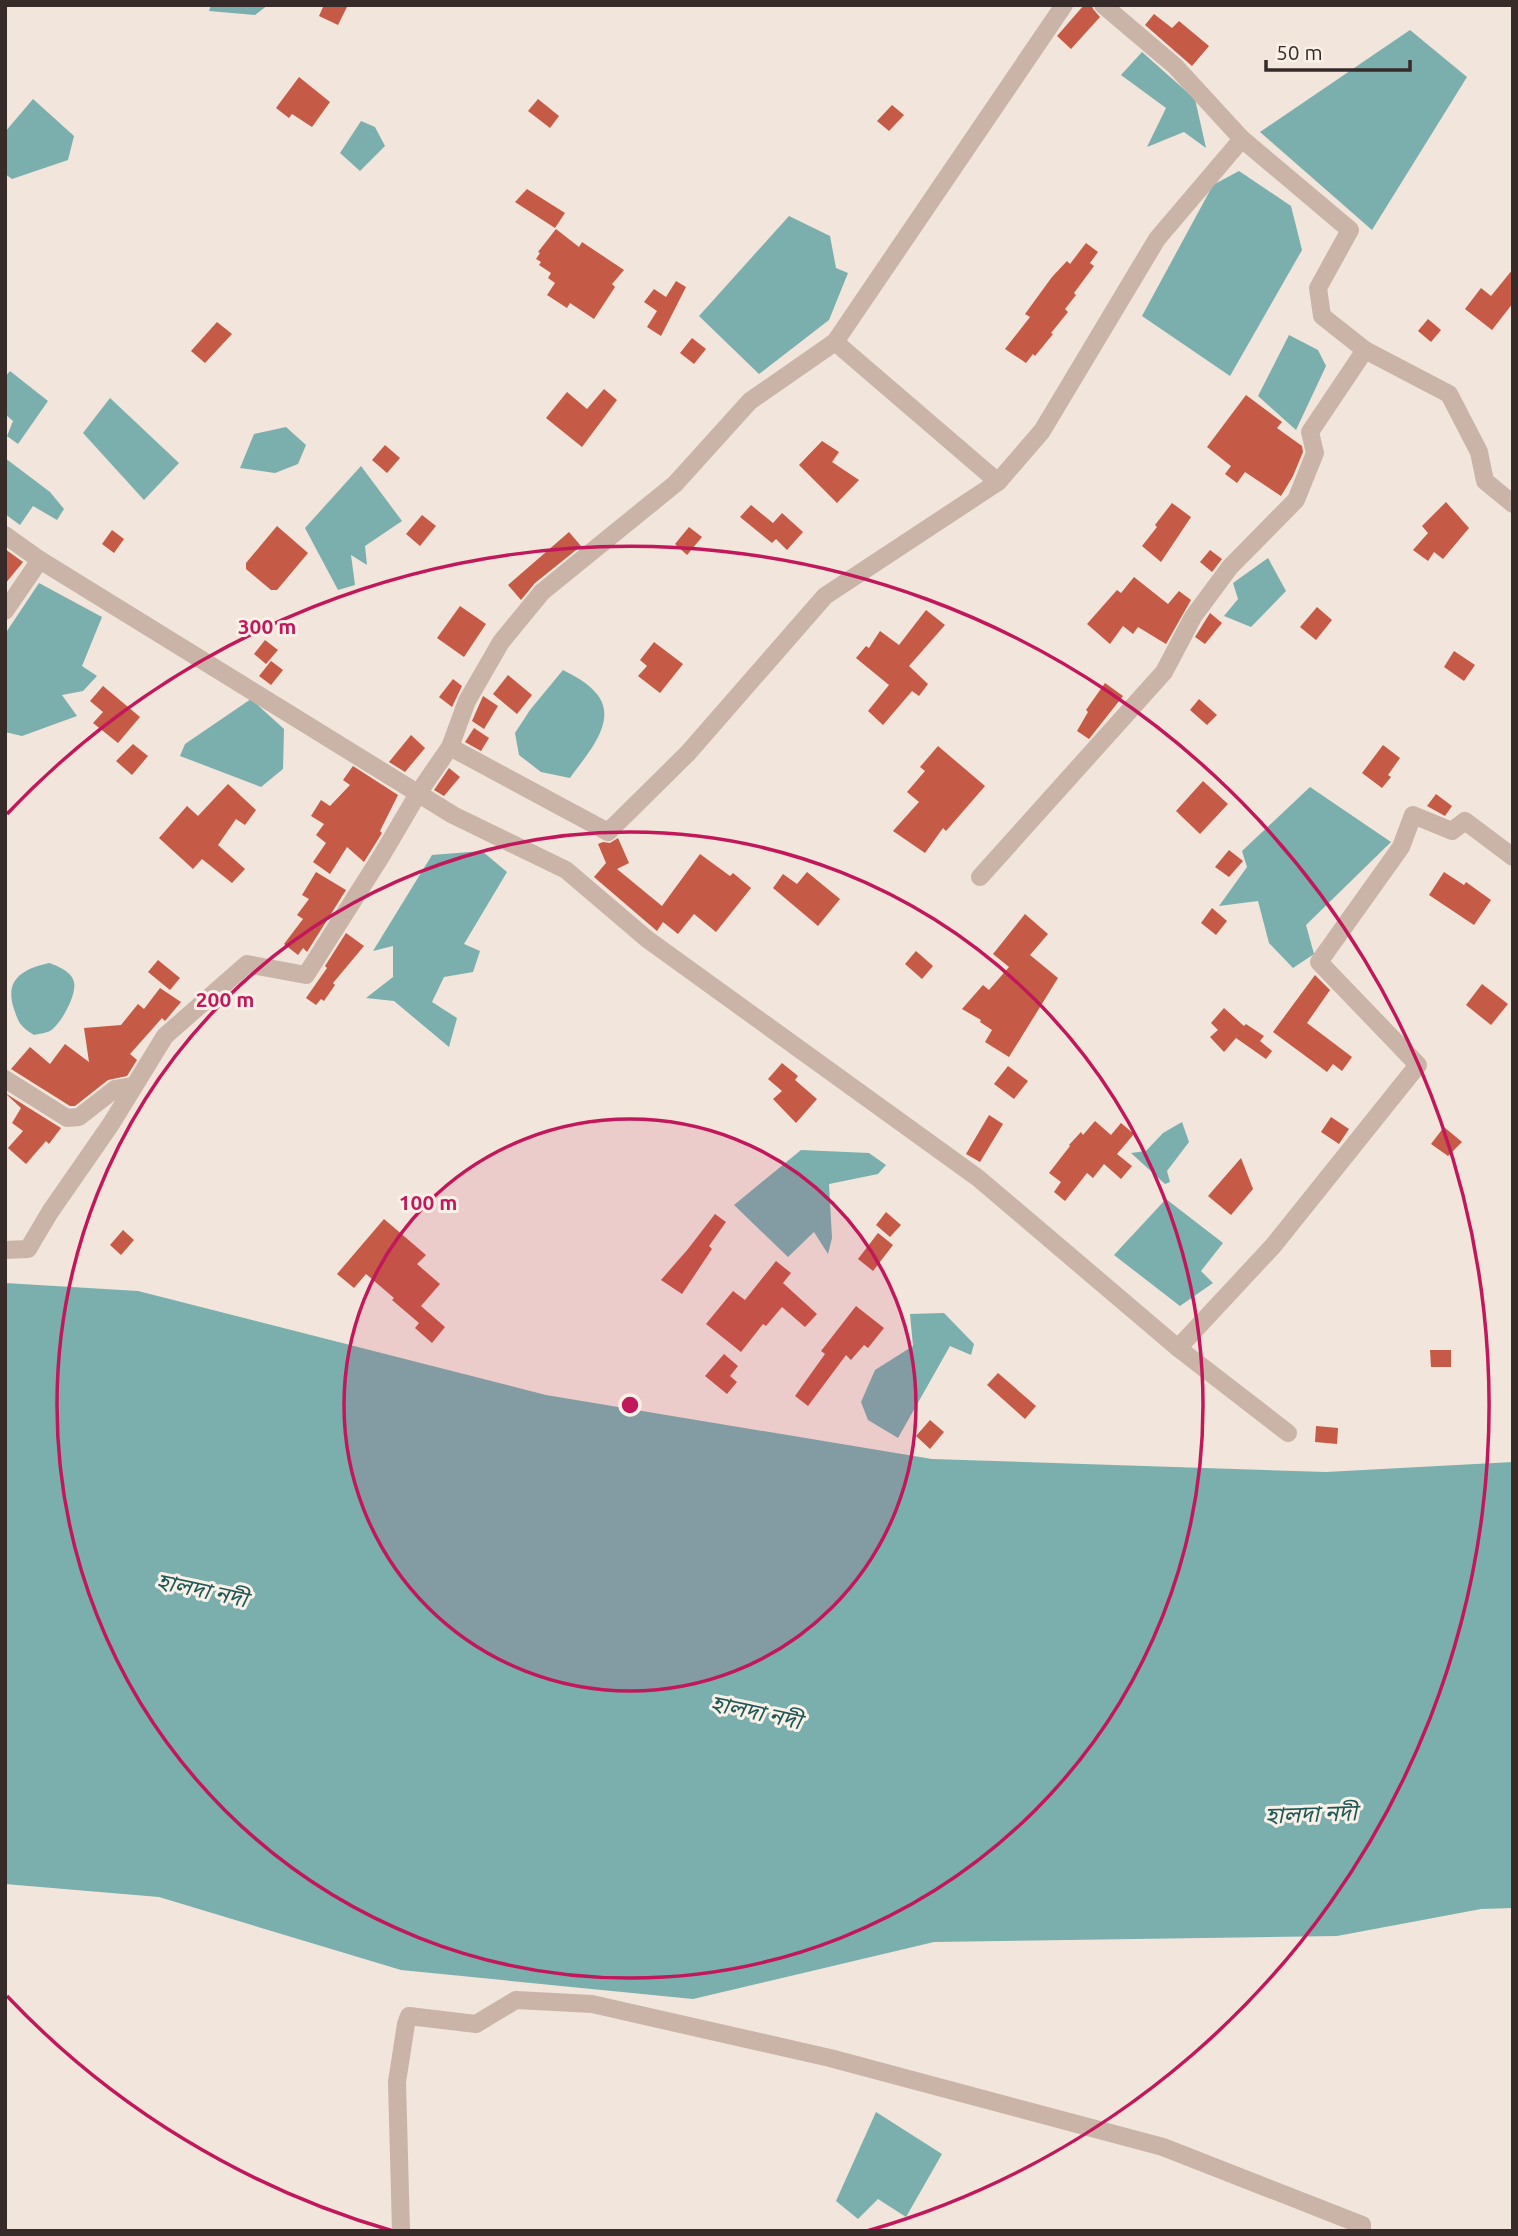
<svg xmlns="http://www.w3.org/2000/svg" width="1518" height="2236" font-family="Ubuntu,'Noto Sans Bengali',sans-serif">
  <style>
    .water { fill: #7aafad }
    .building { fill: #c55a46 }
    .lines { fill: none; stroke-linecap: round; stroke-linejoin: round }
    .minor { stroke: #cab4a7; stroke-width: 18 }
    .ring { fill: none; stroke: #c2185b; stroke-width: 3.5 }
    .labels { text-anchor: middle; stroke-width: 6; stroke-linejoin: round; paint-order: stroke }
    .water-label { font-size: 23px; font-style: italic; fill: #1d5857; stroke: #f9f0e8 }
    .centre { fill: #c2185b; stroke: #f9f0e8; stroke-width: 3.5 }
    .ring-label { font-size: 21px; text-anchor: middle; font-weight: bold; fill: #c2185b; stroke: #f9f0e8; stroke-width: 6; stroke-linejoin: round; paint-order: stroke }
  </style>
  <rect width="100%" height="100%" fill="#f2e5db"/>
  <!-- water -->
  <g class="water">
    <path d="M211 5H268L255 15 209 11Z"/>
    <path d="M1410 30 1467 77 1372 230 1260 132Z"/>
    <path d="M1142 52 1195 99 1206 148 1184 132 1147 147 1166 108 1121 75Z"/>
    <path d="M33 99 74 136 68 160 12 179 5 174V132Z"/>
    <path d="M361 121 375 127 385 146 360 171 340 153Z"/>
    <path d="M1239 171 1291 206 1302 250 1230 376 1142 316 1213 185Z"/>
    <path d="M789 216 830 236 836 268 848 273 829 320 759 374 699 316Z"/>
    <path d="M1289 335 1318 350 1326 366 1296 430 1258 396Z"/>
    <path d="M10 371 48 401 18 444 7 436 13 421 5 414V377Z"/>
    <path d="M110 398 179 463 144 500 83 433Z"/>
    <path d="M286 427 306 445 298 464 275 473 240 468 254 434Z"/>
    <path d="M5 458 50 492 64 509 57 520 33 506 20 525 5 514Z"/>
    <path d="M361 466 402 521 365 546 367 565 351 555 355 585 338 590 305 528Z"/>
    <path d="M1268 558 1286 591 1251 627 1224 616 1238 599 1233 583Z"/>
    <path d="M39 583 102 617 82 666 97 676 83 691 62 695 77 716 22 736 5 732V634Z"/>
    <path d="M563 670C574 676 587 682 595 692 621 719 586 755 570 778L541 772 519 755 515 733 530 710Z"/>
    <path d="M251 699 284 729 283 769 261 787 180 756 185 744Z"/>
    <path d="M1310 787 1391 842 1306 925 1314 954 1293 968 1269 943 1258 901 1219 906 1247 867 1242 851Z"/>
    <path d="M482 851 507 872 464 944 480 951 473 972 444 977 432 1002 457 1018 449 1047 394 1001 366 998 393 977V946L373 951 432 855Z"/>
    <path d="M49 963C58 966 72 972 74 982 77 995 61 1024 50 1031 46 1033 38 1034 34 1035 20 1026 19 1024 14 1009 4 979 23 969 49 963Z"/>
    <path d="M1182 1122 1189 1142 1167 1171 1170 1182 1165 1184 1131 1153 1146 1151 1163 1133Z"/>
    <path d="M801 1150 869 1153 886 1165 878 1174 829 1184 832 1238 828 1254 814 1232 788 1257 734 1205Z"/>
    <path d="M1166 1199 1223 1243 1201 1271 1213 1283 1180 1306 1114 1255Z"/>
    <path d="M5 1283 138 1291 546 1395 932 1459 1326 1472 1513 1462V1908L1481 1909 1337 1936 934 1942 693 1999 401 1970 159 1897 5 1884Z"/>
    <path d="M944 1313 974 1344 971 1355 950 1346 898 1438 868 1420 861 1402 875 1370 913 1346 910 1314Z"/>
    <path d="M876 2112 942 2154 906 2217 878 2199 858 2219 836 2201Z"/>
  </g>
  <!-- building -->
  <g class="building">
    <path d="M324 5H348L338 25 319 16Z"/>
    <path d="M1084 5H1092L1093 9 1100 17 1071 49 1057 36Z"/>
    <path d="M1154 14 1172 28 1179 21 1209 46 1192 66 1145 25Z"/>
    <path d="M299 77 330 102 312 127 292 114 289 118 276 108Z"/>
    <path d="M538 99 559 116 550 128 528 111Z"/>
    <path d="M892 105 904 115 889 131 877 121Z"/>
    <path d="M527 189 565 213 555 228 515 202Z"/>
    <path d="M556 229 579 247 582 242 624 270 612 284 615 287 594 319 570 303 567 308 547 295 555 283 548 278 551 273 539 265 541 262 536 259 540 253 538 252Z"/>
    <path d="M1086 243 1098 252 1090 263 1094 266 1074 293 1076 295 1065 309 1068 312 1051 333 1053 334 1035 356 1033 354 1026 363 1005 349 1030 317 1025 314 1052 277 1067 261 1070 264Z"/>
    <path d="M1513 269V303L1492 330 1465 309 1481 288 1491 296Z"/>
    <path d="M676 281 686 287 661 336 647 327 657 311 644 302 654 289 666 297Z"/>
    <path d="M1428 319 1441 330 1431 342 1418 331Z"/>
    <path d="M217 322 232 334 205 363 191 351Z"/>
    <path d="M692 338 706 349 694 364 680 353Z"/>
    <path d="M604 389 617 400 582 447 546 418 567 392 587 409Z"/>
    <path d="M1246 395 1282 422 1277 428 1302 446 1303 452 1293 476 1281 496 1245 472 1237 483 1225 474 1231 466 1207 447Z"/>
    <path d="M822 441 839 452 832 462 859 480 837 503 799 465Z"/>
    <path d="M385 445 400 458 387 473 372 460Z"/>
    <path d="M1446 502 1469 528 1443 559 1434 552 1428 561 1413 550 1428 533 1422 526Z"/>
    <path d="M1172 503 1191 517 1161 562 1142 546 1157 527 1155 525Z"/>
    <path d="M751 505 773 523 782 513 803 532 787 550 776 539 772 543 740 517Z"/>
    <path d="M422 515 436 526 420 546 406 534Z"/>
    <path d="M277 526 308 553 277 590H271L246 569V563Z"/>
    <path d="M689 527 702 537 687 555 675 544Z"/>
    <path d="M112 530 124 539 114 553 102 544Z"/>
    <path d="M569 532 581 546 535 583 521 600 508 585Z"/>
    <path d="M5 549 23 562 5 584Z"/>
    <path d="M1210 550 1222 559 1212 572 1200 562Z"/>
    <path d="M1134 577 1168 604 1179 591 1191 600 1166 644 1138 627 1133 634 1123 626 1110 644 1087 624 1117 590 1121 593Z"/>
    <path d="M460 606 486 624 464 657 437 638Z"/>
    <path d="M1317 607 1332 620 1316 640 1300 627Z"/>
    <path d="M926 610 945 625 909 666 928 684 919 696 912 691 883 725 868 711 889 685 856 658 866 646 869 648 880 631 899 645Z"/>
    <path d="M1210 613 1222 623 1205 644 1195 637Z"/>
    <path d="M265 640 278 650 266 664 254 654Z"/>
    <path d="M654 642 683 664 660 693 638 676 647 666 640 660Z"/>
    <path d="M1454 651 1475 665 1464 681 1444 667Z"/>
    <path d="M271 661 283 670 271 685 259 676Z"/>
    <path d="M508 675 532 695 517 714 493 694Z"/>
    <path d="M453 679 462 686 452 707 439 697Z"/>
    <path d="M1105 683 1123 696 1089 739 1077 731 1088 712 1086 710Z"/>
    <path d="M103 686 140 717 118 743 93 723 103 712 90 701Z"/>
    <path d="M483 696 498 706 484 729 472 721Z"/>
    <path d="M1199 699 1217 715 1207 725 1190 710Z"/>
    <path d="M474 728 489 738 481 751 465 742Z"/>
    <path d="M411 735 425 748 405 772 389 762Z"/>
    <path d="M133 744 148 756 132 775 116 761Z"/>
    <path d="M1383 745 1400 758 1388 775 1391 777 1382 788 1362 773Z"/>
    <path d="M938 746 985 786 946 831 943 828 925 853 893 831 919 802 907 792 925 771 920 767Z"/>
    <path d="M353 766 398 795 380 831 382 833 364 862 347 847 330 874 313 862 326 843 316 835 324 824 311 816 321 800 330 806 350 785 343 780Z"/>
    <path d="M449 768 460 777 444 796 434 790Z"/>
    <path d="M1203 781 1228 804 1200 834 1176 811Z"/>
    <path d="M228 784 256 810 245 825 236 819 218 845 245 869 232 883 202 859 193 869 159 838 187 806 198 816Z"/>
    <path d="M1436 794 1452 806 1445 816 1427 806Z"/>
    <path d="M618 838 629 863 617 869 662 906 700 854 730 876 733 873 751 888 716 932 694 914 678 934 663 922 657 931 594 877 606 863 598 844 603 842 610 843Z"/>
    <path d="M1229 850 1243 861 1229 877 1215 867Z"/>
    <path d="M316 872 346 890 307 952 303 948 298 955 284 944 303 919 297 915 309 899 302 895Z"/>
    <path d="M807 872 840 899 818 926 773 888 783 874 797 884Z"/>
    <path d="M1444 872 1464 885 1466 882 1491 900 1474 925 1429 895Z"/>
    <path d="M1212 908 1227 921 1216 935 1201 923Z"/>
    <path d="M1025 914 1048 934 1030 955 1058 978 1009 1057 985 1042 992 1030 980 1022 981 1020 962 1009 983 985 989 990 1009 967 993 954Z"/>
    <path d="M346 933 364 946 333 983 335 985 324 1001 321 999 316 1005 306 998 327 968 325 966Z"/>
    <path d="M916 951 933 966 922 979 905 964Z"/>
    <path d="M158 960 180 978 170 990 148 972Z"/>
    <path d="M1315 975 1330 990 1307 1023 1352 1057 1342 1071 1333 1064 1327 1072 1273 1032Z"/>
    <path d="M1482 984 1508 1004 1491 1025 1466 1005Z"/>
    <path d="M160 988 181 1002 165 1021 162 1018 130 1054 137 1060 127 1076 108 1080 75 1106H70L11 1069 30 1047 50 1064 65 1044 89 1062 84 1028 121 1025 138 1004 144 1009Z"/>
    <path d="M1224 1008 1244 1026 1246 1024 1264 1036 1260 1041 1272 1051 1266 1059 1236 1038 1224 1052 1210 1037 1218 1030 1211 1023Z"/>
    <path d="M782 1063 798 1076 795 1080 817 1099 796 1123 773 1099 782 1091 768 1079Z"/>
    <path d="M1008 1066 1028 1081 1014 1099 994 1084Z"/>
    <path d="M5 1093 61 1128 49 1144 46 1141 26 1164 8 1148 23 1131 12 1123 21 1108Z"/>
    <path d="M989 1115 1003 1124 980 1162 966 1154Z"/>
    <path d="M1331 1117 1349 1129 1339 1144 1321 1132Z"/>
    <path d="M1095 1121 1111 1135 1121 1123 1134 1134 1117 1154 1132 1166 1121 1179 1104 1164 1093 1178 1087 1173 1065 1201 1054 1192 1061 1182 1049 1173 1070 1146 1069 1145 1081 1132 1083 1135Z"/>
    <path d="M1444 1127 1462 1142 1448 1156 1431 1144Z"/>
    <path d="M1241 1158 1253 1189 1231 1215 1208 1196Z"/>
    <path d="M886 1212 901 1225 890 1237 876 1225Z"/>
    <path d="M715 1214 726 1222 709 1246 712 1249 682 1294 661 1280 688 1249Z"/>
    <path d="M384 1219 426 1255 417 1264 440 1284 421 1306 445 1327 432 1343 415 1328 419 1323 392 1300 394 1298 366 1274 354 1288 337 1274Z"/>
    <path d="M123 1230 134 1240 121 1255 110 1245Z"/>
    <path d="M878 1233 893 1245 873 1271 858 1259Z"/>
    <path d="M776 1261 791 1273 783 1283 817 1314 805 1327 782 1307 766 1326 763 1324 741 1352 706 1324 733 1291 745 1300Z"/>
    <path d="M856 1306 884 1328 868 1348 864 1345 851 1360 846 1355 808 1406 795 1396 825 1354 821 1351Z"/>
    <path d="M1430 1350H1451V1367H1431Z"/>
    <path d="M724 1354 738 1366 730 1376 737 1382 727 1394 705 1376Z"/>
    <path d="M998 1373 1036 1406 1025 1419 987 1385Z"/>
    <path d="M930 1420 944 1432 930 1449 916 1436Z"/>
    <path d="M1316 1426 1338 1428 1337 1444 1315 1442Z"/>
  </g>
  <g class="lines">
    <!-- minor -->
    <g class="minor">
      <path d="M1242 139 1350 230 1318 288 1322 316 1365 350 1449 394 1479 452 1485 481 1513 504"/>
      <path d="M835 342 998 482 1042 431 1157 239 1242 139 1175 66 1103 5"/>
      <path d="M5 535 40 560 453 815 566 870 647 939 978 1178 1178 1348 1288 1433"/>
      <path d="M5 611 40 560"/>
      <path d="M450 747 608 832 688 753 825 596 998 482"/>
      <path d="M980 877 1164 672 1193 617 1230 567 1296 500 1315 453 1310 432 1365 350"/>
      <path d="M5 1079 67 1118 79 1117 115 1089 134 1086"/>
      <path d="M5 1250 28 1249 50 1212 111 1124 165 1036 247 964 306 975 382 855 419 792 450 747 467 701 501 642 542 592 675 484 750 401 835 342 1064 5"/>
      <path d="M1178 1348 1273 1246 1418 1065 1319 962 1401 847 1413 815 1452 831 1465 821 1513 857"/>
      <path d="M401 2231 397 2082 406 2024 409 2016 476 2024 516 2000 592 2004 830 2058 1163 2147 1362 2225V2231"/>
    </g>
  </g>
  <!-- distance rings -->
  <circle cx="630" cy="1405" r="286" fill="#c2185b" fill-opacity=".12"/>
  <g class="ring">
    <circle cx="630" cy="1405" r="286"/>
    <circle cx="630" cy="1405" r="573"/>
    <path d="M393 2231A859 859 0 0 1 7 1996M7 814A859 859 0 1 1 867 2231"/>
  </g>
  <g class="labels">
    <!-- water labels -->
    <g class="water-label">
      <text transform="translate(202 1590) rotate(12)" y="8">হালদা নদী</text>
      <text transform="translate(756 1712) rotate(12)" y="8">হালদা নদী</text>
      <text transform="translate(1311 1814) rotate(-2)" y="8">হালদা নদী</text>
    </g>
  </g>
  <circle cx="630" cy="1405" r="10" class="centre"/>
  <g class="ring-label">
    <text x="267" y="634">300 m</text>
    <text x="225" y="1007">200 m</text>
    <text x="428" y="1210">100 m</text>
  </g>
  <!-- border -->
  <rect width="1518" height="2236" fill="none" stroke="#362b28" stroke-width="14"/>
  <!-- scale -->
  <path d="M1266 60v10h144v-10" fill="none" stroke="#362b28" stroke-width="3.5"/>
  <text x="1276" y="60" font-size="21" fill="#362b28" stroke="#f9f0e8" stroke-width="5" paint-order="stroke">50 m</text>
</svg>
